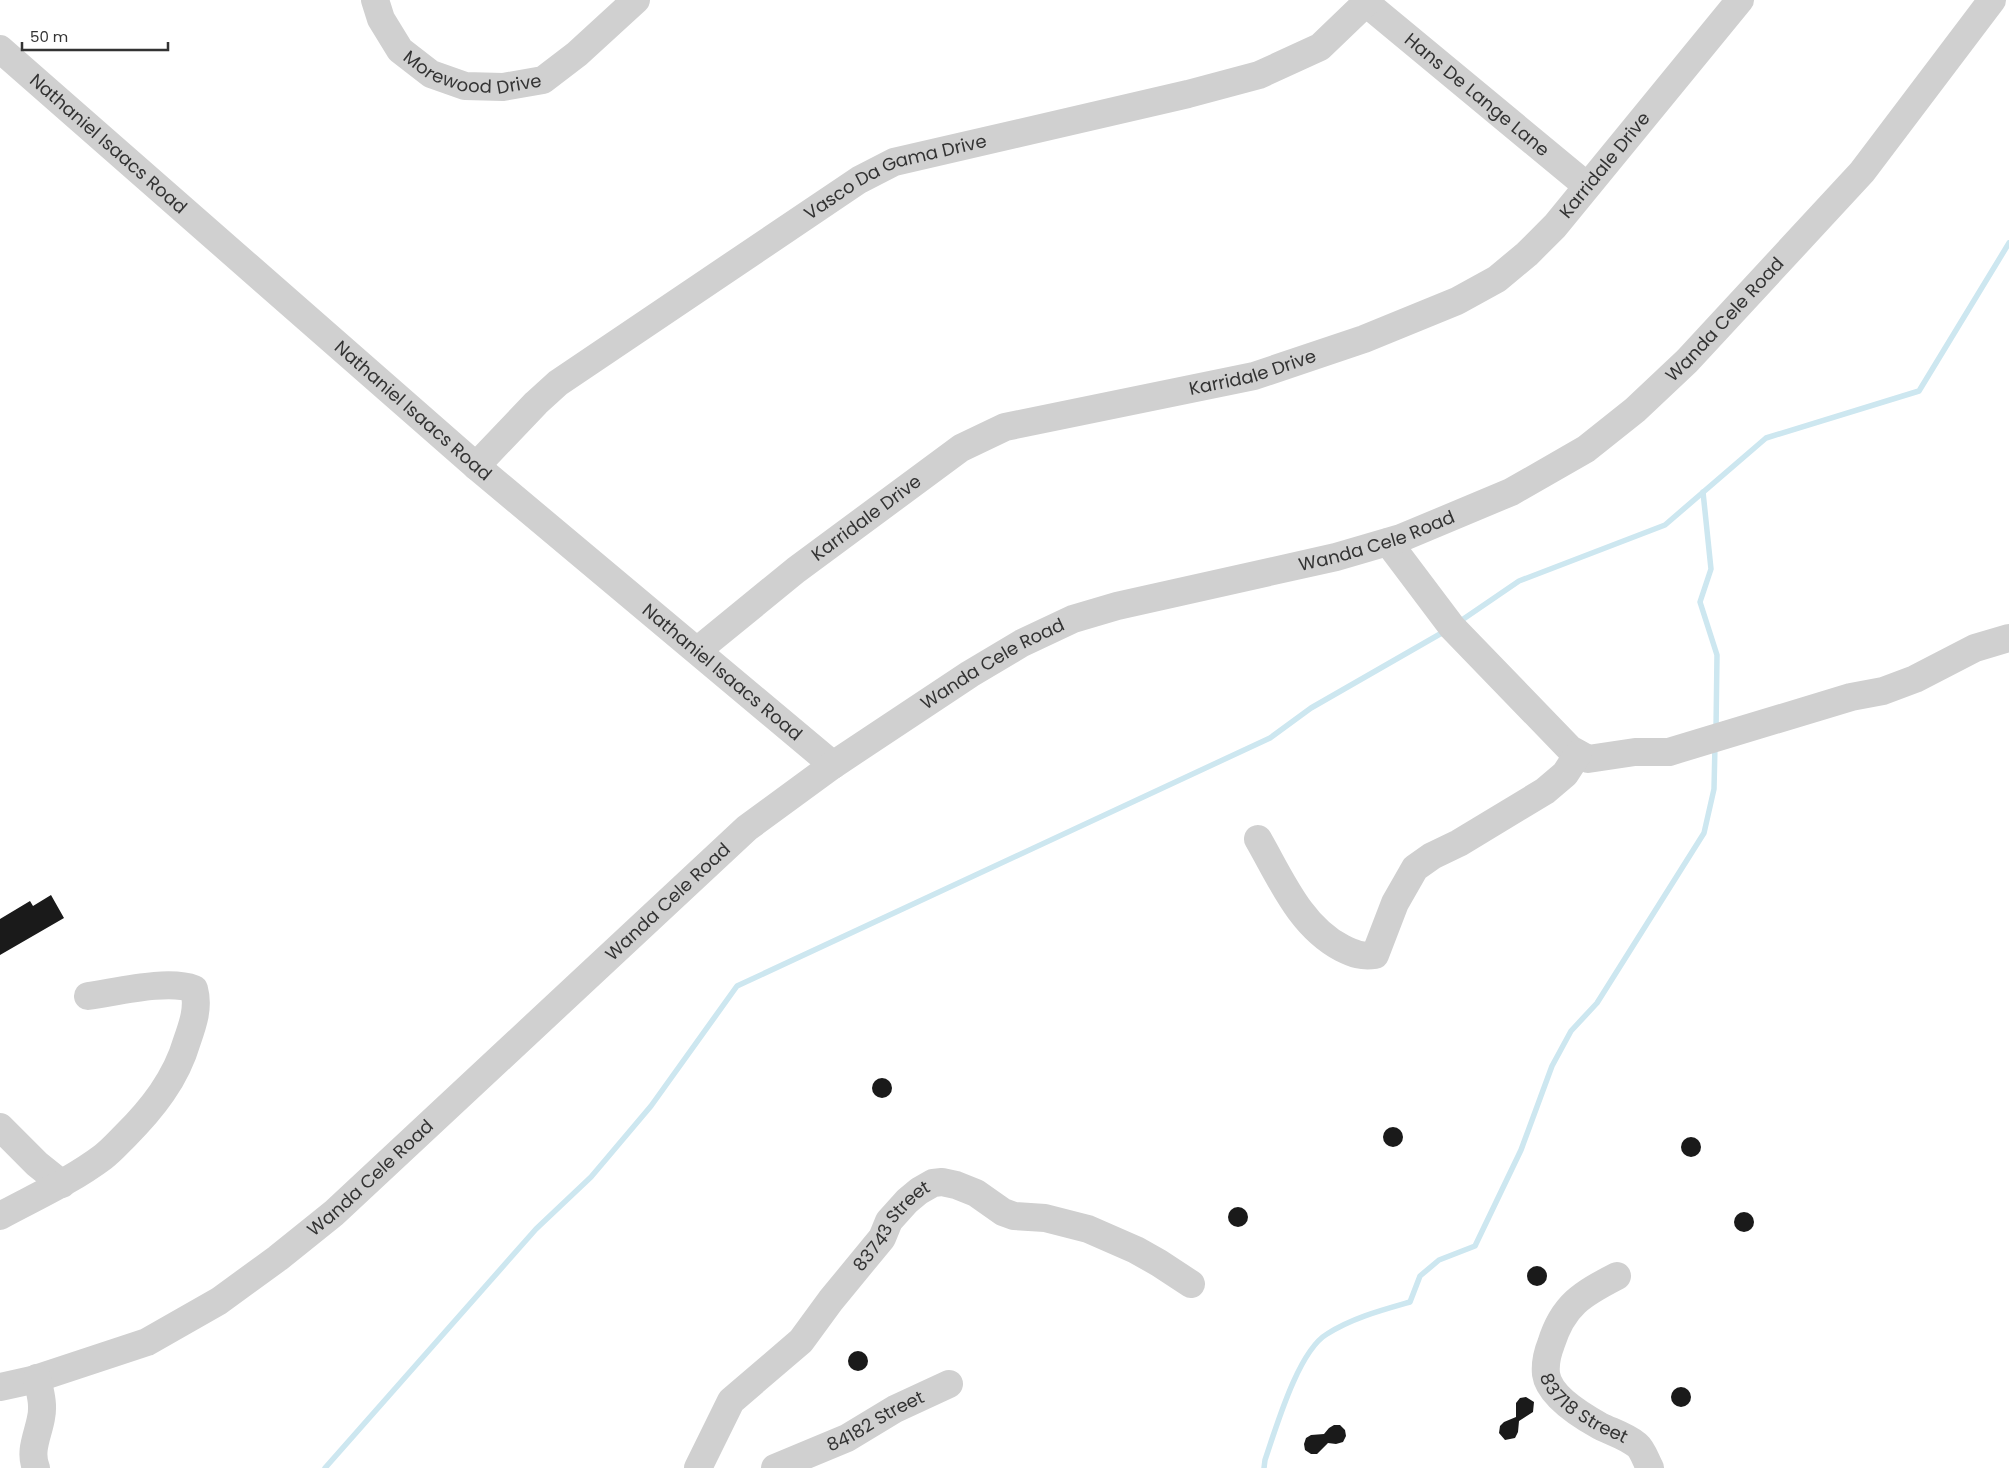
<svg xmlns="http://www.w3.org/2000/svg" width="2009" height="1468" font-family="Poppins,sans-serif">
  <style>
    .lines { fill: none; stroke-linecap: round; stroke-linejoin: round }
    .stream { stroke: #cde7f0; stroke-width: 5.5 }
    .building { fill: #1a1a1a }
    .minor { stroke: #d0d0d0; stroke-width: 28 }
    .labels { text-anchor: middle; stroke-width: 5; stroke-linejoin: round; paint-order: stroke }
    .street-label { font-size: 18px; fill: #333; stroke: #fff }
  </style>
  <rect width="100%" height="100%" fill="#fff"/>
  <g class="lines">
    <!-- stream -->
    <g class="stream">
      <path d="M1703 492 1711 569 1700 602 1717 655 1716 730"/>
      <path d="M1459 622 1519 581 1665 525 1766 438 1919 391 2009 243"/>
      <path d="M325 1468 536 1229 591 1177 651 1106 737 986 1270 738 1311 708 1447 630"/>
      <path d="M1264 1468 1265 1460C1276 1428 1298 1351 1327 1334 1352 1318 1382 1310 1410 1302L1420 1276 1439 1260 1475 1246 1521 1150 1552 1066 1571 1031 1597 1003 1704 833 1714 789 1715 745"/>
    </g>
  </g>
  <!-- building -->
  <g class="building">
    <path d="M51 895 64 918 0 955V919L30 901 33 906Z"/>
    <circle cx="882" cy="1088" r="10"/>
    <circle cx="1393" cy="1137" r="10"/>
    <circle cx="1691" cy="1147" r="10"/>
    <circle cx="1238" cy="1217" r="10"/>
    <circle cx="1744" cy="1222" r="10"/>
    <circle cx="1537" cy="1276" r="10"/>
    <circle cx="858" cy="1361" r="10"/>
    <circle cx="1681" cy="1397" r="10"/>
    <path d="M1526 1397 1534 1402 1533 1412 1519 1421 1518 1432 1515 1438 1505 1440 1499 1433 1500 1426 1504 1422 1516 1417V1403L1520 1398Z"/>
    <path d="M1334 1425H1340L1345 1430 1346 1436 1343 1442 1336 1444 1328 1443 1317 1454H1311L1305 1450 1304 1444 1306 1438 1311 1435 1324 1434 1329 1428Z"/>
  </g>
  <g class="lines">
    <!-- minor -->
    <g class="minor">
      <path id="s1" d="M375 0 381 19 400 50 431 74 465 86 503 87 543 80 577 54 636 0"/>
      <path id="s2" d="M1366 3 1587 186"/>
      <path id="s3" d="M0 49 476 466 833 765"/>
      <path id="s4" d="M476 466 536 403 558 383 859 180 894 162 1188 94 1259 75 1320 47 1369 0"/>
      <path d="M1388 542 1452 627 1570 749 1588 759 1635 752H1669L1851 697 1883 691 1915 679 1975 648 2009 638"/>
      <path id="s5" d="M698 650 796 570 961 448 1005 427 1254 376 1364 339 1457 301 1497 279 1527 254 1555 226 1740 0"/>
      <path d="M1258 839C1281 879 1300 926 1342 948 1354 954 1362 957 1375 955L1395 903 1415 868 1432 856 1459 843 1545 791 1565 774 1578 754"/>
      <path d="M0 1127 37 1164 62 1184"/>
      <path d="M0 1216C35 1197 71 1181 103 1157 111 1151 118 1143 125 1136 152 1109 176 1079 187 1041 193 1024 199 1007 194 989 168 979 117 992 88 996"/>
      <path id="s6" d="M1617 1276C1582 1294 1563 1305 1551 1344 1547 1354 1545 1364 1546 1374 1549 1396 1582 1416 1600 1426 1612 1432 1626 1436 1637 1445 1643 1450 1646 1461 1650 1468"/>
      <path id="s7" d="M0 1387 32 1380 147 1342 219 1301 278 1258 334 1213 747 828 833 765 970 674 1022 643 1073 619 1117 606 1336 557 1401 538 1511 492 1586 449 1635 410 1687 361 1862 172 1992 0"/>
      <path d="M36 1468C29 1451 38 1435 41 1418 44 1404 40 1392 37 1378"/>
      <path id="s8" d="M698 1468 731 1401 801 1341 831 1300 882 1238 889 1221 907 1201 919 1191 933 1183 942 1182 956 1185 976 1193 1003 1212 1014 1216 1045 1218 1088 1229 1136 1250 1159 1263 1191 1284"/>
      <path id="s9" d="M775 1468 847 1438 895 1409 949 1384"/>
    </g>
  </g>
  <g class="labels">
    <!-- street labels -->
    <g class="street-label">
      <text dy="6" stroke="none"><textPath href="#s1" startOffset="136">Morewood Drive</textPath></text>
      <text dy="6" stroke="none"><textPath href="#s2" startOffset="144">Hans De Lange Lane</textPath></text>
      <text dy="6" stroke="none"><textPath href="#s3" startOffset="144">Nathaniel Isaacs Road</textPath></text>
      <text dy="6" stroke="none"><textPath href="#s5" startOffset="1054">Karridale Drive</textPath></text>
      <text dy="6" stroke="none"><textPath href="#s4" startOffset="515">Vasco Da Gama Drive</textPath></text>
      <text dy="6" stroke="none"><textPath href="#s7" startOffset="2068">Wanda Cele Road</textPath></text>
      <text dy="6" stroke="none"><textPath href="#s5" startOffset="634">Karridale Drive</textPath></text>
      <text dy="6" stroke="none"><textPath href="#s3" startOffset="549">Nathaniel Isaacs Road</textPath></text>
      <text dy="6" stroke="none"><textPath href="#s5" startOffset="214">Karridale Drive</textPath></text>
      <text dy="6" stroke="none"><textPath href="#s7" startOffset="1648">Wanda Cele Road</textPath></text>
      <text dy="6" stroke="none"><textPath href="#s7" startOffset="1242">Wanda Cele Road</textPath></text>
      <text dy="6" stroke="none"><textPath href="#s3" startOffset="954">Nathaniel Isaacs Road</textPath></text>
      <text dy="6" stroke="none"><textPath href="#s7" startOffset="838">Wanda Cele Road</textPath></text>
      <text dy="6" stroke="none"><textPath href="#s7" startOffset="432">Wanda Cele Road</textPath></text>
      <text dy="6" stroke="none"><textPath href="#s8" startOffset="314">83743 Street</textPath></text>
      <text dy="6" stroke="none"><textPath href="#s6" startOffset="182">83718 Street</textPath></text>
      <text dy="6" stroke="none"><textPath href="#s9" startOffset="111">84182 Street</textPath></text>
    </g>
  </g>
  <!-- scale -->
  <path d="M22 42v8h146v-8" fill="none" stroke="#333333" stroke-width="2.5"/>
  <text x="30" y="42" font-size="15" fill="#333333" stroke="#ffffff" stroke-width="4" paint-order="stroke">50 m</text>
</svg>
